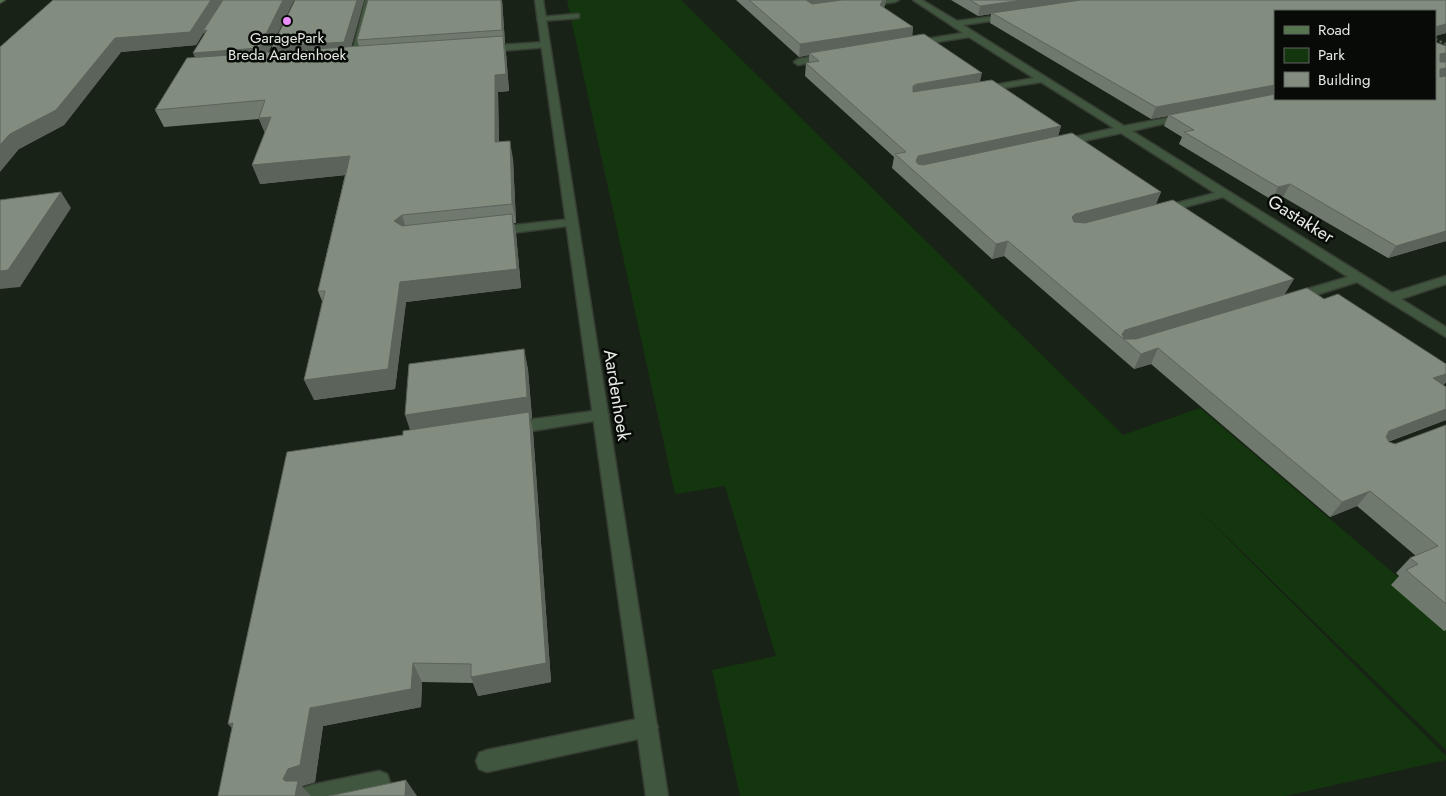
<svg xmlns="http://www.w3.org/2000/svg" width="1446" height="796" font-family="Jost,sans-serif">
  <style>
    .green { fill: #14360e }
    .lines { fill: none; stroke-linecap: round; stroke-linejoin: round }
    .lane-casing { stroke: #363e34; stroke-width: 3 }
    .street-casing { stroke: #363e34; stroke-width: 3 }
    .secondary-casing { stroke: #363e34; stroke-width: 3 }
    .path { stroke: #5c645a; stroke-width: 2; stroke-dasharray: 2.5 2.5; stroke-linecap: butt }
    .lane { fill: #41563e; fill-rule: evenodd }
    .street { fill: #41563e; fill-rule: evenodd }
    .secondary { fill: #54754e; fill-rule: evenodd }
    .wall { fill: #70796e }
    .shaded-wall { fill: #5b635a }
    .building { fill: #828d80; stroke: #5b635a }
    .poi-dot { fill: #ea8dfd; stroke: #070a06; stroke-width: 2 }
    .labels { text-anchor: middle; stroke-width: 5; stroke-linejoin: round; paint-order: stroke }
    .far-poi-label { font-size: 15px; fill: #e5ebe4; stroke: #070a06 }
    .street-label { font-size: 18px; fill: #e5ebe4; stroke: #070a06 }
  </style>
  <rect width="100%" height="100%" fill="#192217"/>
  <!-- green -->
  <path class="green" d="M567 0H681L1123 435 1200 408 1446 618V750L1182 493 1446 756V760L1285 796H740L712 670 776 656 725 486 675 494Z"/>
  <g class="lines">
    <defs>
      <g id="lane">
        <path d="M365 0H373L358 60 354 63 350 60Z"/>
        <path d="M576 14H579V18L541 21 537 19 541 17Z"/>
        <path d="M545 42 548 43V47L484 52 480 49 484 46Z"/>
        <path d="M571 219 577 223 575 225 496 235 490 231 496 227Z"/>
        <path d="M601 410 606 411 609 415 606 419 513 434 508 432 505 428 508 424 513 422Z"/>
        <path d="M647 717 654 720 658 727 654 734 647 737 487 772 479 769 476 761 479 753 487 750Z"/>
        <path d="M379 771 387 774 390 782 387 790C360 796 328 796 300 796L303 788 311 785Z"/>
      </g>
      <g id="street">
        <path d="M535 0H543L668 796H646Z"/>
        <path d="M879 0H899L895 2 867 6 863 4Z"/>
        <path d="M913 0H922L957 21 1013 14 1014 16 1010 18 963 25 1124 126 1188 114V118L1132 131 1392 293 1446 276V284L1401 299 1446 327V337L1357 282 1300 300H1290L1288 297 1290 294 1348 277 1223 197 1162 213 1158 212 1156 210 1158 208 1215 193 1121 133 1061 146 1057 145 1056 143 1057 141 1114 128 1041 82 978 92V88L1034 78 969 37 910 46 909 44 913 41 963 33Z"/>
        <path d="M828 54 832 57 831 59 798 65 794 62 798 59Z"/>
      </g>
      <path id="secondary" d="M0 0H5L0 3Z"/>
    </defs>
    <!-- lane casing -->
    <use href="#lane" class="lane-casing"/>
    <!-- street casing -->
    <use href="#street" class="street-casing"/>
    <!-- secondary casing -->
    <use href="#secondary" class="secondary-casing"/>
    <!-- path -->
    <path class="path" d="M1435 39 1446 44"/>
    <!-- lane -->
    <use href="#lane" class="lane"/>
    <!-- street -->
    <use href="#street" class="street"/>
    <!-- secondary -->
    <use href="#secondary" class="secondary"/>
  </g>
  <!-- wall -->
  <g class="wall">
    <path d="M53 0H294L268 53 274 52 295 0H364L351 47 359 46 357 40 502 0 505 43H504L506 53 509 91 498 92 499 142 513 159 516 223H514L516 234 521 288 406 302 395 389 314 400 322 301 318 291 345 175 260 184 265 133 259 119 164 127 155 110 195 58 205 34 204 32 196 45 121 52 64 125 19 149Z"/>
    <path d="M736 0H886L885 5 884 8 913 27 912 36 980 82 1061 126 1058 136 1161 192 1156 204 1285 294 1446 382 1443 385 1446 420 1388 442 1395 444 1446 425V630L1444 631 1391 585 1399 576 1396 573 1410 558 1416 556 1357 506 1330 517 1151 364 1134 369 1004 256 992 259 892 168 894 157 805 76 806 63 809 62V55L799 57Z"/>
    <path d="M951 0H1446V33L1435 36V11H1275V99L1446 46V241L1388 258 1283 197 1272 200 1179 144 1182 137 1164 126 1168 116 1151 119 990 23 991 14 978 16Z"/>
    <path d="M524 349 528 370 532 418 530 419 533 432 551 682 478 696 473 683 422 682 421 707 323 726 315 782 302 786 218 796 403 435Z"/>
  </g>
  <!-- shaded-wall -->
  <g class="shaded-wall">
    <path d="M211 0H224L209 44 204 32 196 45 121 52 64 125 19 149 0 172V145L10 134 115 38Z"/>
    <path d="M283 0H294L264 61 199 67 193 53Z"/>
    <path d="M357 0H364L349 55 277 61 272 47Z"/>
    <path d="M501 0H502L505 43 502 30Z"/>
    <path d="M806 0H875L811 8Z"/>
    <path d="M883 0H886L885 5 878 16 880 5Z"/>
    <path d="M1023 0H1091L992 13 991 14 978 16 980 6Z"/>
    <path d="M1446 24V33L1435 36V27Z"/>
    <path d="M913 27 912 39 809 53V55L799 57 800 44Z"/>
    <path d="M503 36 506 53 509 91 498 92 499 161 495 142V75Z"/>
    <path d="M1446 53V63L1435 65 1440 54Z"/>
    <path d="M1446 68V78L1435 80 1440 69Z"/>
    <path d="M982 73 979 86 910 99 913 86 917 84Z"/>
    <path d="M1275 85V95L1151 119 1156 107Z"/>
    <path d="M271 117 266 136 259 118Z"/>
    <path d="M1061 126 1057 139 916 170V161L918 156Z"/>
    <path d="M510 141 513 159 516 223 512 204Z"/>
    <path d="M350 156 356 174 260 184 252 165Z"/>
    <path d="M1290 184 1283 197 1272 200 1278 187Z"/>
    <path d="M61 192 71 208 20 287 0 289V271Z"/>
    <path d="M1161 192 1155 206 1067 232 1072 217 1075 214Z"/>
    <path d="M512 214 516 234 521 288 406 302 395 389 314 400 304 380 400 282Z"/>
    <path d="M402 215 408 234 394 221Z"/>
    <path d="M1446 231V241L1388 258 1396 246Z"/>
    <path d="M1008 241 1004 256 992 259 996 244Z"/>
    <path d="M1294 279 1285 294 1127 342 1121 337 1125 330Z"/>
    <path d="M1158 348 1151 364 1134 369 1141 354Z"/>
    <path d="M524 349 528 370 532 418 530 419 533 432 551 682 478 696 471 677 546 663 412 436 405 415Z"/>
    <path d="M1446 374V382L1443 386 1433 378Z"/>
    <path d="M1446 409V420L1376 446 1389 431Z"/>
    <path d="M1370 491 1357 506 1330 517 1342 502Z"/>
    <path d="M413 663 422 682 421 707 323 726 315 782 302 786 311 796H295L283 779 310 708Z"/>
    <path d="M233 723 245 742 228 724Z"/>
    <path d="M406 780 417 796H405Z"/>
  </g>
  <!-- building -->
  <g class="building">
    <path d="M53 0H211L190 32 115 38 56 110 10 134 0 145V47Z"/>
    <path d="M223 0H283L259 48 193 53 207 30 203 31Z"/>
    <path d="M295 0H357L344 42 272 47Z"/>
    <path d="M368 0H501L502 30 357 40Z"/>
    <path d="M749 0H806L812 4 842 0H883L880 5 913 27 800 44Z"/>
    <path d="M970 0H1023L980 6Z"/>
    <path d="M1081 0H1446V24L1435 27V11H1275V85L1156 107 992 13Z"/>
    <path d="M924 34 982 73 917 84 913 86V92L992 80 1061 126 918 156 916 161 918 164 923 165 1072 133 1161 192 1075 214 1072 217 1074 222 1085 223 1173 200 1294 279 1125 330 1122 334 1124 339H1136L1307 288 1324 299 1338 294 1446 364V374L1433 378 1446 387V409L1389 431 1386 437 1389 442 1395 444 1446 425V604L1406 570 1418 564 1410 558 1438 546 1370 491 1342 502 1158 348 1141 354 1008 241 996 244 895 154 906 152 806 63 819 61 809 53Z"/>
    <path d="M503 36 506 74 495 75V142L510 141 512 204 402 215 394 221 402 226 512 214 517 269 400 282 388 369 304 380 325 291H318L350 156 252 165 271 117 259 118 265 100 155 110 187 58Z"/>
    <path d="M1435 42 1446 46V53L1440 54V62H1446V68L1440 69V77L1446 76V231L1396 246 1290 184 1278 187 1184 132 1194 130 1169 115 1275 94V99H1435Z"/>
    <path d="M61 192 8 270 0 271V200Z"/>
    <path d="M524 349 527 397 405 415 409 364Z"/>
    <path d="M529 412 546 663 471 677V664L413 663 411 689 310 708 300 765 288 769 283 779 285 781H298L295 796H218L233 723 228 724 287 452 403 435V431Z"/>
    <path d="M406 780 405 796H329Z"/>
  </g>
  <!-- markers -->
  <circle class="poi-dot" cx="287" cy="21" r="5"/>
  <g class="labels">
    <!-- far-poi labels -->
    <g class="far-poi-label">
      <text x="287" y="43">GaragePark<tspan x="287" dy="17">Breda Aardenhoek</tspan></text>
    </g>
    <!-- street labels -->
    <g class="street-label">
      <text transform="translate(1301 219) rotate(32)" y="6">Gastakker</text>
      <text transform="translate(617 395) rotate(81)" y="6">Aardenhoek</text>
    </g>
  </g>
  <!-- legend -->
  <rect x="1274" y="10" width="162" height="90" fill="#070a06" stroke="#60645f"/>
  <rect x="1284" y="26" width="25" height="8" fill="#54754e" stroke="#60645f"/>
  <text x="1318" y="35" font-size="15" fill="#e5ebe4">Road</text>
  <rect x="1284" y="48" width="25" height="15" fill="#14360e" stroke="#60645f"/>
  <text x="1318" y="60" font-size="15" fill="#e5ebe4">Park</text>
  <rect x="1284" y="72" width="25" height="15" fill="#828d80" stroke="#60645f"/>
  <text x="1318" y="85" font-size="15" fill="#e5ebe4">Building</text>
</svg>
